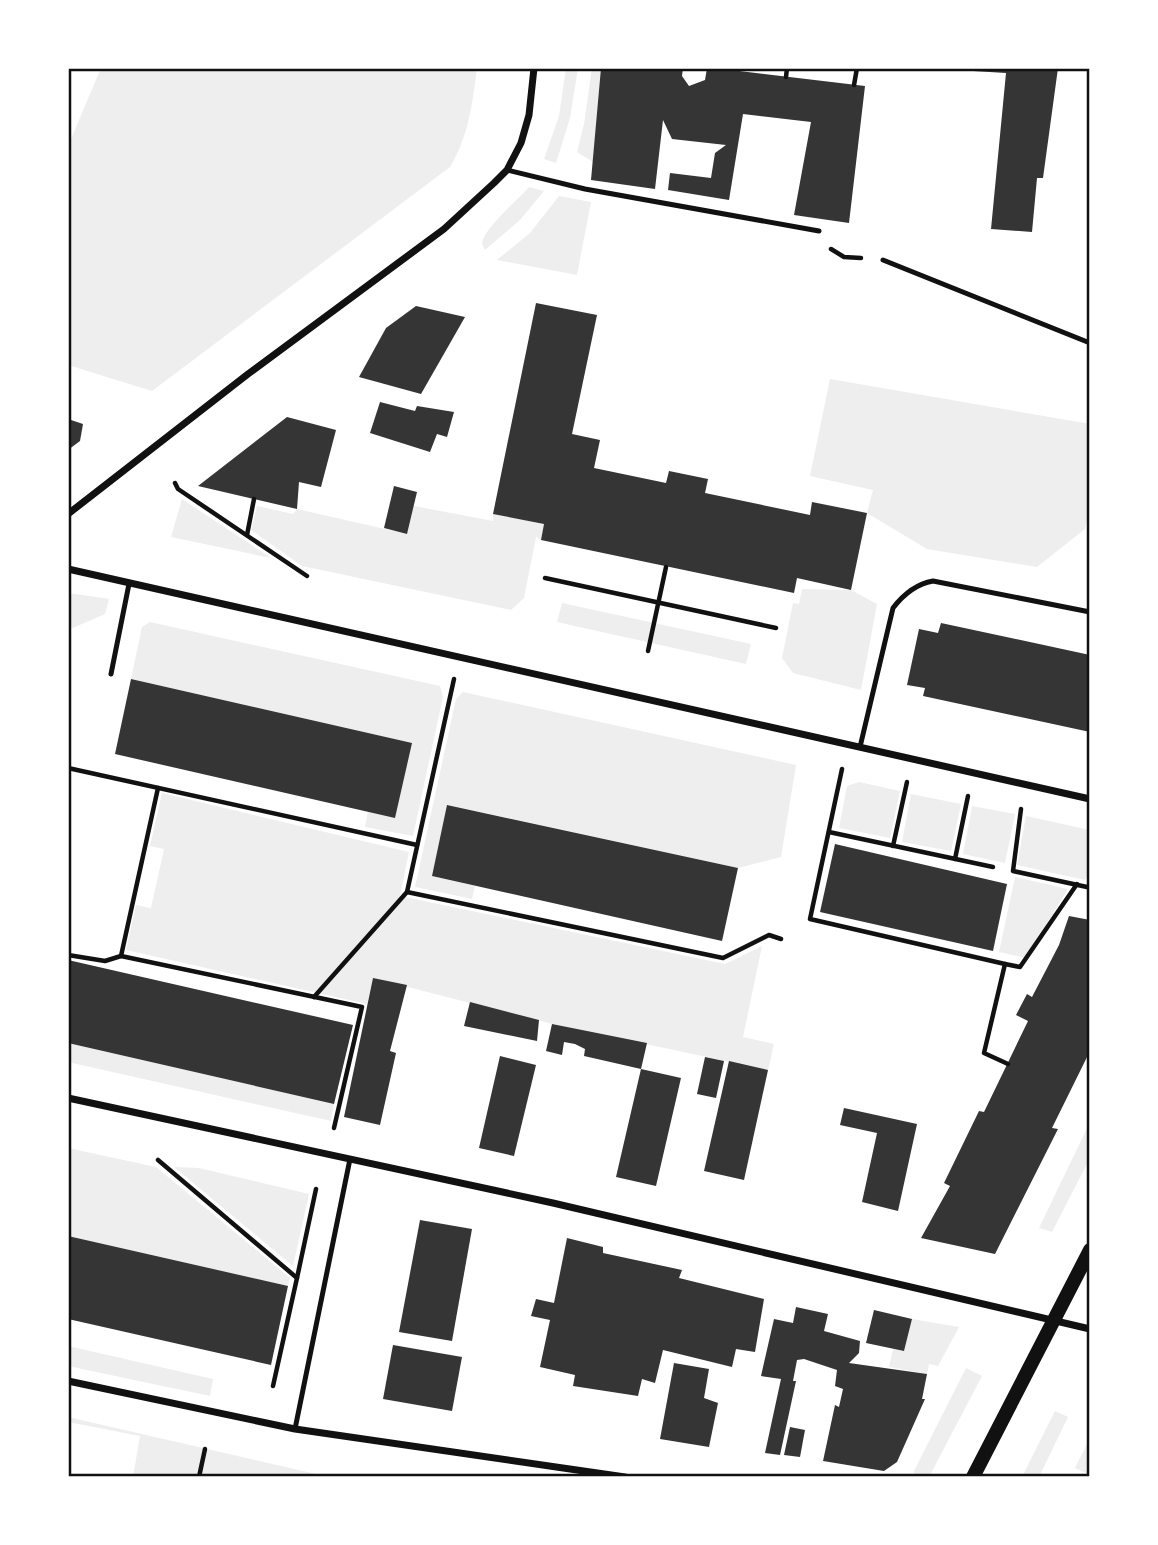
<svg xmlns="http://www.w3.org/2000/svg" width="1158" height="1545" font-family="'Varela Round',sans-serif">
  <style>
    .green { fill: #eee }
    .building { fill: #353535 }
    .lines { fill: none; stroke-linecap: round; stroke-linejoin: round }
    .path { stroke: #111; stroke-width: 4.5 }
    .service { stroke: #111; stroke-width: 5 }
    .minor { stroke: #111; stroke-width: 7 }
    .secondary { stroke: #111; stroke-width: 14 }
    .neatline { fill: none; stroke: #111; stroke-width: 2.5 }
  </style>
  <rect width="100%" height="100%" fill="#fff"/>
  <!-- green -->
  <g class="green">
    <path d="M101 68H477C472 105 469 135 450 167L152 391 68 365V146Z"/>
    <path d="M566 68H578L570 118 556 163 544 159 559 116Z"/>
    <path d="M592 68H601L593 162 577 152 584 124Z"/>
    <path d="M529 187 544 191 520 220 485 250 482 244C483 229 517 201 529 187Z"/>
    <path d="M559 196 591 202 577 275 497 260 530 233Z"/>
    <path d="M830 379 1090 424V504L1085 529 1037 567 927 549 867 513 873 490 810 476Z"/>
    <path d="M182 499 271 558 171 537Z"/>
    <path d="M257 506 293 514 297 509 407 534 414 506 493 521V514L544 524 541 540 536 537 524 598 511 610 302 566 251 530Z"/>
    <path d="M802 589 851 590 877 604 861 690 793 673 782 658 793 603 799 604Z"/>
    <path d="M68 593 109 599 105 614 68 630Z"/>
    <path d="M562 603 751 644 746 664 557 622Z"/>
    <path d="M150 622 440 686 443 697 413 836 365 827 368 811 411 743 131 679 142 627Z"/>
    <path d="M463 692 796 765 781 857 738 868 448 805 432 876 475 886 472 899 415 887 456 699Z"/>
    <path d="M859 782 900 791 890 838 839 828 847 786Z"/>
    <path d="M162 793 409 852 400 896 725 964 762 946 743 1037 774 1044 768 1070 552 1024 373 978 367 1004 126 950 136 905 151 908 164 849 150 846Z"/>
    <path d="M911 794 961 804 951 851 902 842Z"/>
    <path d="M972 806 1015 814 1005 863 963 854Z"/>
    <path d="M1026 816 1090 830V872L1085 880 1017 865Z"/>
    <path d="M1015 877 1068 889 1026 958 999 952Z"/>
    <path d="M68 1043 334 1104 331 1121 68 1062Z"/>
    <path d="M1090 1122V1158L1052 1232 1039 1228Z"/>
    <path d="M68 1148 156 1167 290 1278 288 1286 68 1236Z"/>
    <path d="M174 1167 199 1168 309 1194 293 1266Z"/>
    <path d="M912 1319 959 1327 938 1366 929 1364 927 1374 889 1367 893 1349 904 1351Z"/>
    <path d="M68 1346 213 1379 210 1396 68 1366Z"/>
    <path d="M966 1368 982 1376 929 1477 913 1473Z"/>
    <path d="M1055 1411 1068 1417 1039 1477H1022Z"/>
    <path d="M68 1417 329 1477H133L140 1436 68 1422Z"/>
    <path d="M1090 1438V1475L1075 1468Z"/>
  </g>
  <!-- building -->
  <g class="building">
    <path d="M601 68H683L682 76 689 86 705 80 707 68H715L865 86 849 223 794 215 811 122 743 114 729 200 668 190 670 173 711 178 715 153 726 145 672 139 663 120 655 189 591 180Z"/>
    <path d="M973 68H1058L1043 178H1037L1032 232 991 229 1006 73 973 71Z"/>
    <path d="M536 303 597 315 572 434 600 440 594 468 666 483 669 471 708 479 705 493 810 515 812 502 867 513 851 590 797 578 794 593 541 540 544 524 493 514Z"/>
    <path d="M416 306 465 317 421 394 359 377 386 328Z"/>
    <path d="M380 402 415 411 417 406 454 412 447 437 437 434 430 452 370 433Z"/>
    <path d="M287 417 336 430 321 487 299 482 297 509 198 486Z"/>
    <path d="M68 419 83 424 80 441 68 450Z"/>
    <path d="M394 486 417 492 407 534 384 528Z"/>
    <path d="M941 623 1090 655V732L923 696 925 688 907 685 919 629 938 633Z"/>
    <path d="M131 679 412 743 395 818 115 754Z"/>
    <path d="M447 805 738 868 722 941 432 876Z"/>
    <path d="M835 844 1007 884 993 951 820 912Z"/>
    <path d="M1069 916 1090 920V1051L1052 1128 1058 1129 995 1254 921 1238 950 1186 944 1183 979 1111 984 1112 1028 1021 1016 1015 1027 994 1032 997 1059 945Z"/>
    <path d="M68 960 353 1025 334 1104 68 1043Z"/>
    <path d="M373 978 407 985 390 1051 396 1053 380 1125 344 1117Z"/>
    <path d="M470 1002 539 1020 537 1041 464 1026Z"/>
    <path d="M552 1024 647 1043 641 1069 681 1078 656 1186 616 1177 641 1069 584 1056 585 1049 575 1044 564 1042 562 1055 546 1051Z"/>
    <path d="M500 1056 536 1065 514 1156 479 1148Z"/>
    <path d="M705 1057 724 1061 716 1098 697 1094Z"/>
    <path d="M729 1061 768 1070 744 1180 704 1171Z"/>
    <path d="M844 1108 917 1124 898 1211 862 1202 877 1133 840 1125Z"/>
    <path d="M420 1220 472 1229 452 1341 399 1332Z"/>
    <path d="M68 1236 288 1286 271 1365 68 1319Z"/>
    <path d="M567 1238 603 1247V1253L682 1270 679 1278 764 1299 755 1352 736 1349 732 1367 663 1350 655 1383 642 1379 638 1396 573 1386 575 1375 540 1367 550 1320 531 1316 536 1299 554 1303Z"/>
    <path d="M796 1307 828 1314 824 1331 860 1341 859 1353 849 1363 927 1374 922 1399H925L897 1462 884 1471 823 1461 835 1405 839 1407 843 1389 835 1386 837 1370 804 1359 797 1360 793 1381H796L780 1455 765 1453 781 1379 761 1376 774 1319 793 1323Z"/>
    <path d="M874 1310 912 1319 904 1351 866 1343Z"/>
    <path d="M393 1345 462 1357 452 1411 383 1399Z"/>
    <path d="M674 1363 709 1369 704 1398 718 1403 709 1447 660 1439Z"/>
    <path d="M790 1427 805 1430 800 1457 784 1455Z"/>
  </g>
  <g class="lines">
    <!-- path -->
    <g class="path">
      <path d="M786 77 787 68"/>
      <path d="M854 85 857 68"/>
      <path d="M831 249 844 257 861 258"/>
      <path d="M175 483 178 489 307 576"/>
      <path d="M247 535 254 499"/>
      <path d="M545 578 776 628"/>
      <path d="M648 651 666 567"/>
      <path d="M454 679 407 892 723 958 769 935 781 939"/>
      <path d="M68 768 417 845"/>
      <path d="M842 769 810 919 1005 964 984 1053 1008 1064"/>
      <path d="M1021 809 1013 871 1087 887"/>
      <path d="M829 832 993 867"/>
      <path d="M893 846 907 782"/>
      <path d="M955 859 968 796"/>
      <path d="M68 955 105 961 121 956 362 1007 334 1128"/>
      <path d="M121 956 158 788"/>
      <path d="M1005 964 1020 967 1077 884"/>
      <path d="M314 997 407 892"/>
      <path d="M158 1160 297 1278 273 1386"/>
      <path d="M297 1278 316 1189"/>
      <path d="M199 1477 205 1449"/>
    </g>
    <!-- service -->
    <g class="service">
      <path d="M507 170 585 189 819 231"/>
      <path d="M883 260 1090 343"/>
      <path d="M111 674 129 584"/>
      <path d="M860 747 893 608C903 595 916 584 933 581L1090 612"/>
      <path d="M295 1429 350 1159"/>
    </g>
    <!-- minor -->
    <g class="minor">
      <path d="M68 514 248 374 444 229 494 183 507 170 521 143 529 115 534 68"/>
      <path d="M68 569 1090 799"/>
      <path d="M68 1098 553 1203 1090 1329"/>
      <path d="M68 1381 295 1429 625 1477"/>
    </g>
    <!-- secondary -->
    <path class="secondary" d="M973 1477 1090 1250"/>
  </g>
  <!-- border -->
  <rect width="1158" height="1545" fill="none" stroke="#ffffff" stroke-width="140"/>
  <rect x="70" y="70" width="1018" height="1405" class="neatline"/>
</svg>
